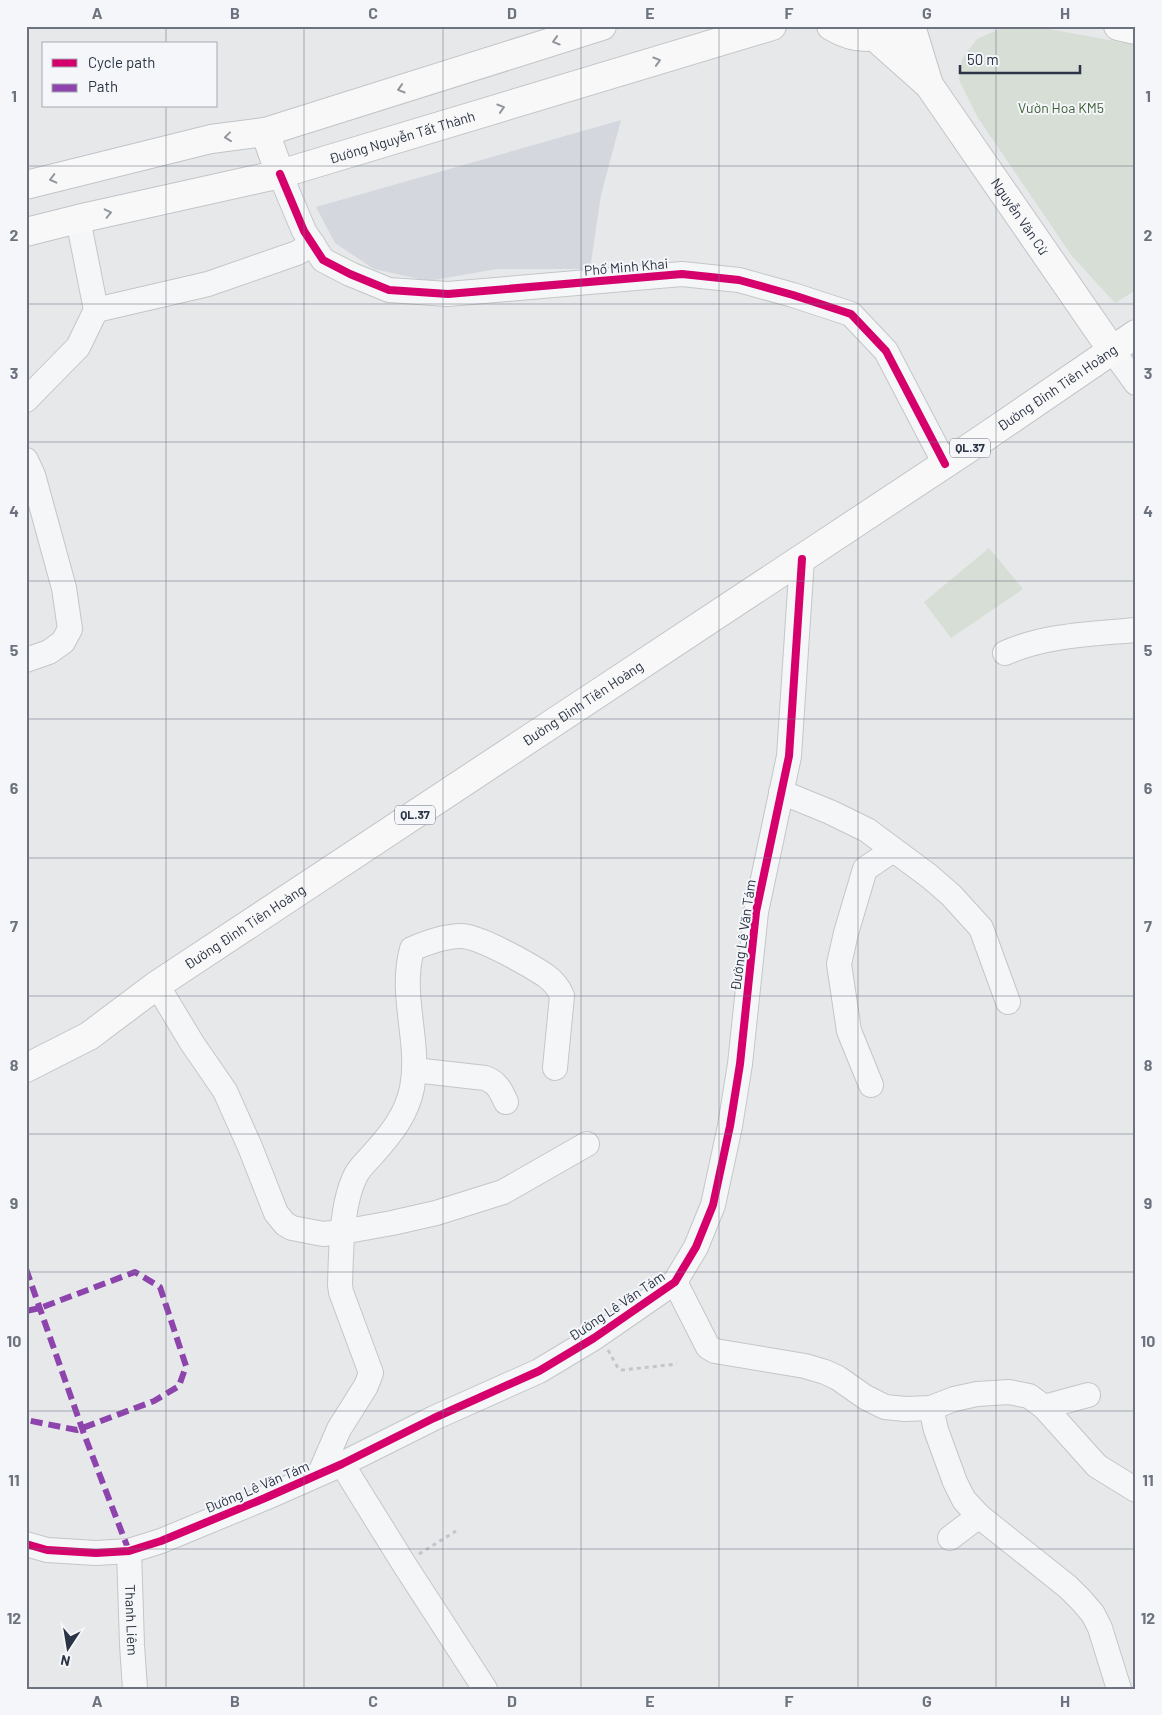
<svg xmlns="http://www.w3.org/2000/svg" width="1162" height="1715" font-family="Barlow,sans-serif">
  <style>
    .built { fill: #d4d7dd }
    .green { fill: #d6ded6 }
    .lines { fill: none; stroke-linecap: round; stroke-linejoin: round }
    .minor-casing { stroke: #c4c6c8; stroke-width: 26 }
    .major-casing { stroke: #c2c5c8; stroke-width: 30 }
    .path { stroke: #c5c6ca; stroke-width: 3; stroke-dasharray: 4 4; stroke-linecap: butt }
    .minor { stroke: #f5f6f7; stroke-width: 24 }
    .major { stroke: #f8f8f8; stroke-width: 28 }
    .quiet { stroke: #8e44ad; stroke-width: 6; stroke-dasharray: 12 6; stroke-linecap: butt }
    .cycleway-casing { stroke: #f4f6f9; stroke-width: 11 }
    .cycleway { stroke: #d6006c; stroke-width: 8 }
    .oneway { stroke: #92969e }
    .grid { fill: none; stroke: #6c737f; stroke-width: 1; stroke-opacity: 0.55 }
    .labels { text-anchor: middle; stroke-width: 4; stroke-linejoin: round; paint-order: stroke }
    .shield { fill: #f4f6f9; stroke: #676e7b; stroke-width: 1 }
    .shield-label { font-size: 12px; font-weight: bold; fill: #2b3445 }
    .park-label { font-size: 14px; fill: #3f6138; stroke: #f4f6f9 }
    .street-label { font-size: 14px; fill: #2b3445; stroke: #f4f6f9 }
    .neatline { fill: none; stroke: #6c737f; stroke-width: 2 }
    .grid-label { font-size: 16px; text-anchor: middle; font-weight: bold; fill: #6c737f }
  </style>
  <rect width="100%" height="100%" fill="#e6e8ea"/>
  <!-- built -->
  <path class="built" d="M621 120 601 195 590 269H497L428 281 374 269 335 243 316 207Z"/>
  <!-- green -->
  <g class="green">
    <path d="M1007 26 1049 29 1136 45V290L1115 303 1072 256 978 118 959 80 962 59 977 39Z"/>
    <path d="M989 548 1023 589 951 638 924 602Z"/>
  </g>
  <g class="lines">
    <defs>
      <g id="minor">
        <path d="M280 174 304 231 323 260 350 274 389 290 448 294 682 274 739 280 793 295 851 314 886 351 945 464"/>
        <path d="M96 310 208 284 297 253 313 244"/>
        <path d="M1112 350 1136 383"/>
        <path d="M26 400 78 347 96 310 78 219"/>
        <path d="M26 460 33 475 64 588 70 629 63 642 49 652 26 660"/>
        <path d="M1005 653C1046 635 1091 634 1136 630"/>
        <path d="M781 792 830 812 867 830 929 876 951 895 981 928 1008 1002"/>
        <path d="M157 985 192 1043 225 1091 250 1147 276 1213 285 1224 292 1228 323 1234 342 1232 392 1223 436 1213 503 1192 587 1144"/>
        <path d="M414 1070 485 1078C497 1082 501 1091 506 1102"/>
        <path d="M871 1085 849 1031 839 964 846 933 865 869 893 850"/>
        <path d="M675 1282 708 1347 715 1351 805 1366 825 1372 838 1378 865 1397 885 1407 905 1409 931 1408 954 1399 977 1394 1009 1392 1029 1396 1044 1407 1097 1466 1136 1490"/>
        <path d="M1044 1407 1088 1395"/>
        <path d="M931 1408 936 1430 955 1482 964 1500 979 1516 1068 1587 1081 1600 1093 1614 1100 1628 1119 1689"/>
        <path d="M342 1464 404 1564 485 1689"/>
        <path d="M320 1473 339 1429 366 1386 371 1373 341 1292 340 1285C341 1253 341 1201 357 1173 361 1166 369 1159 374 1153 391 1134 407 1114 412 1088 421 1042 399 996 412 949 428 942 444 936 461 936 479 936 528 964 545 975 552 980 559 988 562 996L555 1068"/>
        <path d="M950 1538 979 1516"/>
        <path d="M26 1544 47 1550 96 1553 129 1551 161 1541 265 1498 342 1464 434 1418 539 1371 594 1338 675 1282 696 1247 713 1205 730 1126 740 1064 756 912 789 756 802 559"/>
        <path id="s1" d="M129 1551 132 1645 135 1689"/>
      </g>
      <g id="major">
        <path d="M831 26C854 40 877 41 900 26"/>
        <path d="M911 26 929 85"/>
        <path d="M1118 26 1136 30"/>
        <path id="s2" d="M875 37 929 85 1112 350"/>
        <path d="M265 132 280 174"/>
        <path d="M26 185 211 139 265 132 602 26"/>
        <path id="s3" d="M26 232 78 219 280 174 772 26"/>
        <path id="s4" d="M26 1068 89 1036 157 985 975 444 1136 334"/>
      </g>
    </defs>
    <!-- minor casing -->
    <use href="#minor" class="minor-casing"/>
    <!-- major casing -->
    <use href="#major" class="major-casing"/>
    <!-- path -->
    <g class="path">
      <path d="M608 1350 618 1368 622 1370 677 1364"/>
      <path d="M419 1554 456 1531"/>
    </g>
    <!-- minor -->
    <use href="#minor" class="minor"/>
    <!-- major -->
    <use href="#major" class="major"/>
    <!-- quiet -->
    <g class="quiet">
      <path d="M26 1269 84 1434 129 1551"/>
      <path d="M26 1311 40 1308 135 1272 160 1287 186 1366 179 1386 154 1401 77 1430 26 1420"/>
    </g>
    <defs>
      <g id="cycleway">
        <path d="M280 174 304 231 323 260 350 274 389 290 448 294 682 274 739 280 793 295 851 314 886 351 945 464"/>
        <path d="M26 1544 47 1550 96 1553 129 1551 161 1541 265 1498 342 1464 434 1418 539 1371 594 1338 675 1282 696 1247 713 1205 730 1126 740 1064 756 912 789 756 802 559"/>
      </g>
    </defs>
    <!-- cycleway casing -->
    <use href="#cycleway" class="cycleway-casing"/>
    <!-- cycleway -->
    <use href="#cycleway" class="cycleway"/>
  </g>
  <!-- one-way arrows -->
  <defs><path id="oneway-chevron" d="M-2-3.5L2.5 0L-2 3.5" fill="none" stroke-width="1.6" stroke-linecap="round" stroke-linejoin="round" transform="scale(1.25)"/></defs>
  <g class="oneway">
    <use href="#oneway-chevron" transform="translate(556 41) rotate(163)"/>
    <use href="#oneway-chevron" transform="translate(657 61) rotate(-17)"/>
    <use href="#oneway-chevron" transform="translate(401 89) rotate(163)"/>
    <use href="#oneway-chevron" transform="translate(501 108) rotate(-17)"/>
    <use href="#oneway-chevron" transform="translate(228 137) rotate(173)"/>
    <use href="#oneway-chevron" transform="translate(53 179) rotate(166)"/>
    <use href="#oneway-chevron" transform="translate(108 213) rotate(-13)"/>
  </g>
  <!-- grid -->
  <path class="grid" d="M166 26V44M304 26V1689M443 26V1689M581 26V1689M719 26V1689M858 26V1689M996 26V1689M166 106V1689M26 166H1136M26 304H1136M26 442H1136M26 581H1136M26 719H1136M26 858H1136M26 996H1136M26 1134H1136M26 1272H1136M26 1411H1136M26 1549H1136"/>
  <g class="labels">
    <!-- shield labels -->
    <g class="shield">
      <rect x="950" y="438.5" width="40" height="19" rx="4"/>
      <rect x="395" y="805.5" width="40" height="19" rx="4"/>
    </g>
    <g class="shield-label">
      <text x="970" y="452">QL.37</text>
      <text x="415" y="819">QL.37</text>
    </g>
    <!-- park labels -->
    <g class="park-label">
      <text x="1061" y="113">Vườn Hoa KM5</text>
    </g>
    <!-- street labels -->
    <g class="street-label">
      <text dy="5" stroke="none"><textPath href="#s3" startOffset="388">Đường Nguyễn Tất Thành</textPath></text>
      <text dy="5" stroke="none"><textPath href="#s2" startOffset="232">Nguyễn Văn Cừ</textPath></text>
      <text transform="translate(626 267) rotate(-5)" y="5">Phố Minh Khai</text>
      <text dy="5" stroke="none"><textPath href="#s4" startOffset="1236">Đường Đinh Tiên Hoàng</textPath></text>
      <text dy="5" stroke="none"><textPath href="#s4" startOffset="666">Đường Đinh Tiên Hoàng</textPath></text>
      <text dy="5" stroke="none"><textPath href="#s4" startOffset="261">Đường Đinh Tiên Hoàng</textPath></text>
      <text transform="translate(743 935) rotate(-82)" y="5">Đường Lê Văn Tám</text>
      <text transform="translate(617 1306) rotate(-34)" y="5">Đường Lê Văn Tám</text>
      <text transform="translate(257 1487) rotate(-23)" y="5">Đường Lê Văn Tám</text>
      <text dy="5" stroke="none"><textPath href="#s1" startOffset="69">Thanh Liêm</textPath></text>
    </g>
  </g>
  <!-- border -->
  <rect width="1162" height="1715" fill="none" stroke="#f4f6f9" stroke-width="55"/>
  <!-- legend -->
  <rect x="42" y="42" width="175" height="65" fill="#f4f6f9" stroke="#a4a8b1"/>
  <rect x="52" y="59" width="25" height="8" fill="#d6006c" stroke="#a4a8b1"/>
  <text x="88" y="68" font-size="15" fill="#2b3445">Cycle path</text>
  <rect x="52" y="84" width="25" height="8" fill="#8e44ad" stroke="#a4a8b1"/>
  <text x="88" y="92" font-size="15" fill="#2b3445">Path</text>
  <!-- north arrow -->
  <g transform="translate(68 1648) rotate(192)" stroke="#f4f6f9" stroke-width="4" paint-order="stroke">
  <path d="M0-4L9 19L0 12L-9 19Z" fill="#2b3445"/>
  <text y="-8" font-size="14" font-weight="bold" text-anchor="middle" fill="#2b3445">N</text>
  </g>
  <!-- scale -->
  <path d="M960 65v8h120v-8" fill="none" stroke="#2b3445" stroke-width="2.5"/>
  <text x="967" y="65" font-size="15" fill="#2b3445" stroke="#f4f6f9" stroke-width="4" paint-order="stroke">50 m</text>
  <rect x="28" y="28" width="1106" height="1660" class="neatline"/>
  <g class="grid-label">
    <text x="97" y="19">A</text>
    <text x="235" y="19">B</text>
    <text x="373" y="19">C</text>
    <text x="512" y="19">D</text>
    <text x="650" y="19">E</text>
    <text x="789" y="19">F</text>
    <text x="927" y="19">G</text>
    <text x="1065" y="19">H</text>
    <text x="14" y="102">1</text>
    <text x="1148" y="102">1</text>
    <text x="14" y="241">2</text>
    <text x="1148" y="241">2</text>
    <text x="14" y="379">3</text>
    <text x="1148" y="379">3</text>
    <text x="14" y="517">4</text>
    <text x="1148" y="517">4</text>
    <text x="14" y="656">5</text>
    <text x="1148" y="656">5</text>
    <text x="14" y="794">6</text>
    <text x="1148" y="794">6</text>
    <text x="14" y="932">7</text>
    <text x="1148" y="932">7</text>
    <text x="14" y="1071">8</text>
    <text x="1148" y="1071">8</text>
    <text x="14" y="1209">9</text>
    <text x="1148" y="1209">9</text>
    <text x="14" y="1347">10</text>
    <text x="1148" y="1347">10</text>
    <text x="14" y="1486">11</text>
    <text x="1148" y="1486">11</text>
    <text x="14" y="1624">12</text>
    <text x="1148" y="1624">12</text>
    <text x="97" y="1707">A</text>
    <text x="235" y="1707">B</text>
    <text x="373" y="1707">C</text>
    <text x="512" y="1707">D</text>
    <text x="650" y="1707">E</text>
    <text x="789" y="1707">F</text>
    <text x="927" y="1707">G</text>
    <text x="1065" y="1707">H</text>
  </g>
</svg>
